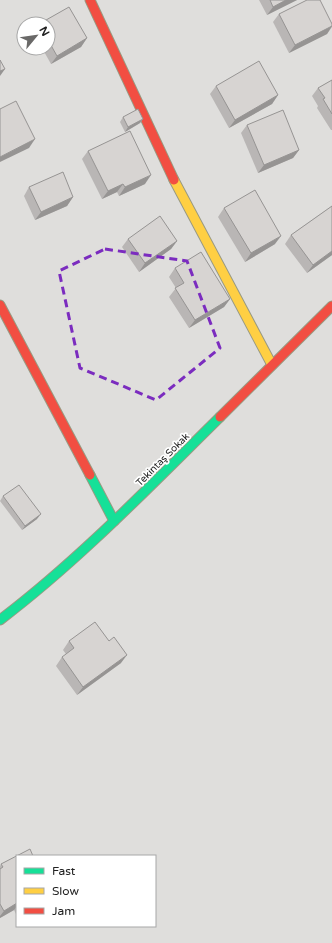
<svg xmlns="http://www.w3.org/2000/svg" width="332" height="943" font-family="'Varela Round',sans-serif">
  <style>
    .residential { fill: #dfdedc; fill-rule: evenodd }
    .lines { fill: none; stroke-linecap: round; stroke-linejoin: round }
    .fast-casing { stroke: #999a82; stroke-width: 11 }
    .slow-casing { stroke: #999a82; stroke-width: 11 }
    .jam-casing { stroke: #999a82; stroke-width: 11 }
    .fast { stroke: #16e098; stroke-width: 9 }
    .slow { stroke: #ffcf43; stroke-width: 9 }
    .jam { stroke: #f24e42; stroke-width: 9 }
    .wall { fill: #b9b6b5 }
    .shaded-wall { fill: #969493 }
    .building { fill: #d7d4d2; stroke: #969493 }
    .marked { fill: none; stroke: #7b2cbf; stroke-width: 3; stroke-dasharray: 8 5; stroke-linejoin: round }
    .labels { text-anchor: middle; stroke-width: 3.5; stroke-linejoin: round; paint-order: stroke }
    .street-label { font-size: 10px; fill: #222; stroke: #fff }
  </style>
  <rect width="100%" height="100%" fill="#f0eeeb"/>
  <!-- residential -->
  <path class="residential" d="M0 0H332V943H0ZM24 24H48V48H24ZM17 856H155V926H17Z"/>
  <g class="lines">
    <defs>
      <g id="fast">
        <path d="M90 475 114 521"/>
        <path d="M0 620C79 560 149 487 220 417"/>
      </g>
      <path id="slow" d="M174 180 272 365"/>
      <g id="jam">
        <path d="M90 0 174 180"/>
        <path d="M0 305 90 475"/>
        <path d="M220 417 332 306"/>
      </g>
    </defs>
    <!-- fast casing -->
    <use href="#fast" class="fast-casing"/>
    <!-- slow casing -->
    <use href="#slow" class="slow-casing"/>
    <!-- jam casing -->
    <use href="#jam" class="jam-casing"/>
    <!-- fast -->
    <use href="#fast" class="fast"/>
    <!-- slow -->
    <use href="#slow" class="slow"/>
    <!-- jam -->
    <use href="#jam" class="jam"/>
  </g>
  <!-- wall -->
  <g class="wall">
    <path d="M259 0H297L267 15Z"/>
    <path d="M279 14 332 24V27L327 34 289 53 273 22Z"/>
    <path d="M48 24 87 38 81 47 51 64 42 48H48Z"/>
    <path d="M332 80V130H331L317 108 318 106 312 96 318 88Z"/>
    <path d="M216 86 278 95 272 104 229 128 210 94Z"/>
    <path d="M123 117 143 119 140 123 125 132 120 122Z"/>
    <path d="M247 125 299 150 293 158 258 173 241 133Z"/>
    <path d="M88 151 145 184 119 196 117 192 102 199 82 159Z"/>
    <path d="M29 187 73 197 67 206 35 220 24 196Z"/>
    <path d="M332 206V255L307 273 285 244 291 235Z"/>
    <path d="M224 208 275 244 245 262 218 217Z"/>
    <path d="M128 239 177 241 171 249 139 272 122 247Z"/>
    <path d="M175 268 230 299 224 307 189 328 169 297 176 288 169 277Z"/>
    <path d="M3 496 37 519 22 530 0 501Z"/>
    <path d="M69 641 121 663 77 695 56 666 62 657 66 654 63 650Z"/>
    <path d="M17 856V913L16 914 14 910 0 918V866L1 864Z"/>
  </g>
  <!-- shaded-wall -->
  <g class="shaded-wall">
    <path d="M286 0H297L267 15 273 7Z"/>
    <path d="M332 26 327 34 289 53 295 45Z"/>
    <path d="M87 38 81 47 51 64 57 56Z"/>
    <path d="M5 69 0 76V71Z"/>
    <path d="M278 95 272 104 229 128 235 120Z"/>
    <path d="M143 119 140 123 125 132 128 127Z"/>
    <path d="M35 139 29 148 0 162V157Z"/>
    <path d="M299 150 293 158 258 173 264 165Z"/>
    <path d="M151 175 145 184 119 196 125 187Z"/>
    <path d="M123 184 117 192 102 199 108 191Z"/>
    <path d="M73 197 67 206 35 220 41 212Z"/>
    <path d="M281 236 275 244 245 262 251 253Z"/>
    <path d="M177 241 171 249 139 272 145 263Z"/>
    <path d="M332 251V255L307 273 313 265Z"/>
    <path d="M230 299 224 307 189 328 195 320Z"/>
    <path d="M41 514 37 519 22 530 25 526Z"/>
    <path d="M127 655 121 663 77 695 83 687Z"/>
    <path d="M17 903V906L14 910 0 918V916L4 911Z"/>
  </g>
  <!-- building -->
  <g class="building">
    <path d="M270 0H286L273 7Z"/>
    <path d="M307 0H320L332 24V26L295 45 279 14Z"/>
    <path d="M69 7 87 38 57 56 48 40V24H39Z"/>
    <path d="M0 60 5 69 0 71Z"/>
    <path d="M259 61 278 95 235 120 216 86Z"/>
    <path d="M332 80V114L323 99 325 98 318 88Z"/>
    <path d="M16 101 35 139 0 157V109Z"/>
    <path d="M138 109 143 119 128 127 123 117Z"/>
    <path d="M283 110 299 150 264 165 247 125Z"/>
    <path d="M130 131 151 175 125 187 123 184 108 191 88 151Z"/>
    <path d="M63 172 73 197 41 212 29 187Z"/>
    <path d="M255 190 281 236 251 253 224 208Z"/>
    <path d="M332 206V251L313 265 291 235Z"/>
    <path d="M160 216 177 241 145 263 128 239Z"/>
    <path d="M201 252 230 299 195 320 175 288 184 283 175 268Z"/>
    <path d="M19 485 41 514 25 526 3 496Z"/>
    <path d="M95 622 109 641 114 637 127 655 83 687 62 657 74 648 69 641Z"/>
    <path d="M30 849 33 856H17V903L4 911 0 904V869L3 867 1 864Z"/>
  </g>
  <!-- marked area -->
  <path class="marked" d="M105 249 187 261 220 348 156 400 80 368 59 271Z"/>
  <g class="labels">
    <!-- street labels -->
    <g class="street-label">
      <text transform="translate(162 459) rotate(-45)" y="4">Tekintaş Sokak</text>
    </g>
  </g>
  <!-- legend -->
  <rect x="16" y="855" width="140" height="72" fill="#ffffff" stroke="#a7a7a7"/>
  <rect x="24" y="868" width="20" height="6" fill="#16e098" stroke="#a7a7a7"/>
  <text x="52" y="875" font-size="12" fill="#222222">Fast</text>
  <rect x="24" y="888" width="20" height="6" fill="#ffcf43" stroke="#a7a7a7"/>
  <text x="52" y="895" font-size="12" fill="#222222">Slow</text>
  <rect x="24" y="908" width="20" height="6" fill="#f24e42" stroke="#a7a7a7"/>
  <text x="52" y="915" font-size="12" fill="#222222">Jam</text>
  <!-- north arrow -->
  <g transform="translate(36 36) rotate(61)"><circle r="19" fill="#ffffff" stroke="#a7a7a7"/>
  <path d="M0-3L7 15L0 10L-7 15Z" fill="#6a6968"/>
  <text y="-6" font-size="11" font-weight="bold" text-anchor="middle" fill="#222222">N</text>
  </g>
</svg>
